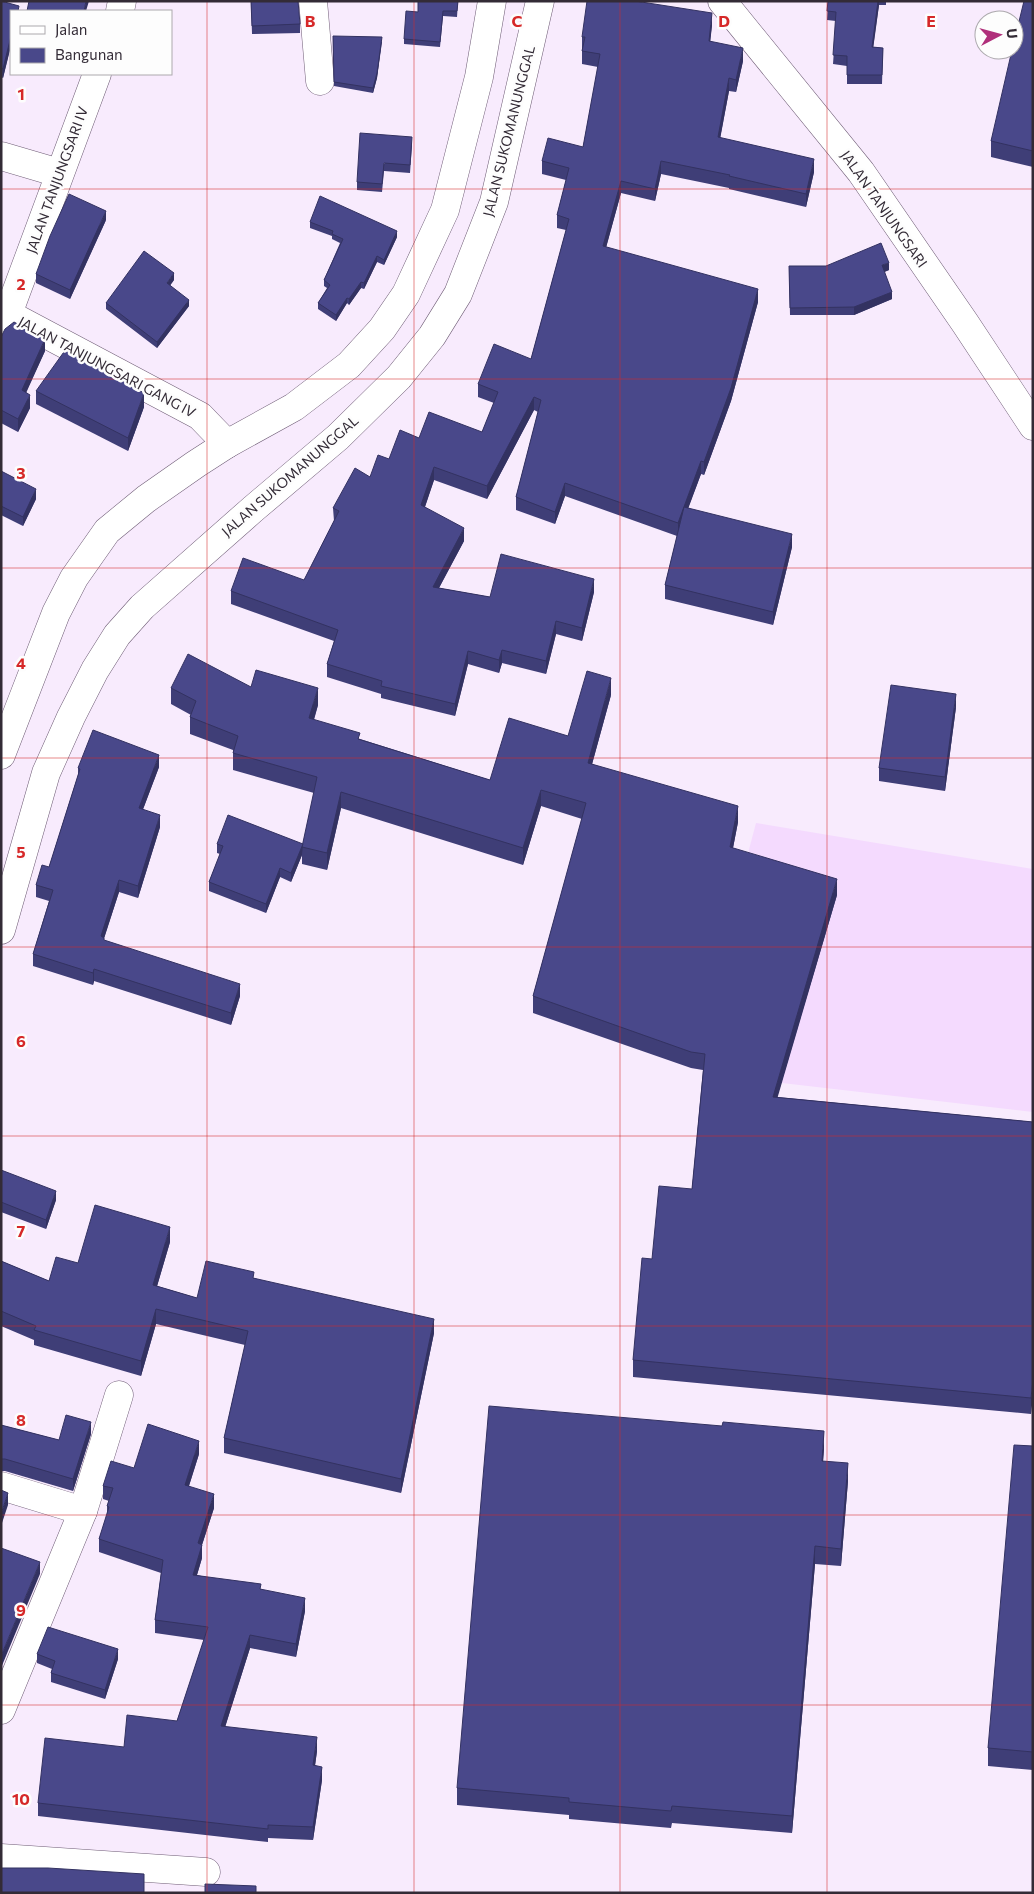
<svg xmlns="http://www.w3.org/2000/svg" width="1034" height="1894" font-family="Commissioner,sans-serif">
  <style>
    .built { fill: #f4dafe }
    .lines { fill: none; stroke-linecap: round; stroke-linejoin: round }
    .minor-casing { stroke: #6f5d76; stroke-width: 29 }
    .secondary-casing { stroke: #6f5d76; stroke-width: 29 }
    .minor { stroke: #fff; stroke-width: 28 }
    .secondary { stroke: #fff; stroke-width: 28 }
    .wall { fill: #3f3e77 }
    .shaded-wall { fill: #333261 }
    .building { fill: #49488a; stroke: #333261 }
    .grid { fill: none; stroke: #d62828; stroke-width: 1; stroke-opacity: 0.55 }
    .labels { text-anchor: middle; stroke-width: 5; stroke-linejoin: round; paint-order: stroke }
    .street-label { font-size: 14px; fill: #332b36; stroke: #fdfdfd }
    .grid-label { font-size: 16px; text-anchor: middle; font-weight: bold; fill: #d62828; stroke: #fdfdfd; stroke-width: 5; stroke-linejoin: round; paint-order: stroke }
  </style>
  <rect width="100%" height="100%" fill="#f8ebfd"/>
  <!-- built -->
  <path class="built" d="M756 823 1033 869V1112L782 1083 691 1068Z"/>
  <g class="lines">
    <defs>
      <g id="minor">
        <path d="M313 1 320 81"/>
        <path d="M120 11 122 1"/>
        <path d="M1 156 59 173"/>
        <path d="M8 314 200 416 227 444"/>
        <path d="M1 327 8 314 97 74"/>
        <path d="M1 1486 83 1511"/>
        <path d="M1 1710 83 1511 119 1395"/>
        <path d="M1 1858 206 1872"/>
      </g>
      <g id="secondary">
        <path d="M722 1 861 172 965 323 1033 426"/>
        <path d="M1 755 56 613 74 578 107 531 146 499 196 464 227 444 294 407 349 365 382 329 406 294 445 210 479 77 492 1"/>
        <path d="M1 930 46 773 71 717 95 670 117 635 142 607 253 509 338 437 399 377 432 336 458 294 494 202 540 1"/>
      </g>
    </defs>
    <!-- minor casing -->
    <use href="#minor" class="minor-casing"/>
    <!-- secondary casing -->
    <use href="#secondary" class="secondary-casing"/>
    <!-- minor -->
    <use href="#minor" class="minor"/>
    <!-- secondary -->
    <use href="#secondary" class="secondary"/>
  </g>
  <!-- wall -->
  <g class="wall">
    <path d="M1 1 19 11 3 78 1 77Z"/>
    <path d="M251 1 300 24V33L252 34Z"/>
    <path d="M458 1 457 17 443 16 440 47 404 44V39L418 12Z"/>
    <path d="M828 1H886V5H879L873 47 883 48 882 84H847V66L833 64 836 21 827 20Z"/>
    <path d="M1033 1V167L991 157V141Z"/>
    <path d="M712 25 710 41 743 61 736 92 729 91 720 138 814 172 806 207 729 189V188L661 174 655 201 621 193 606 247 758 302 731 401 704 475 701 474 688 508 792 547 773 625 665 599V585L677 536 565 496 555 524 516 510V497L538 412 534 410 487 499 434 480 425 507 464 541 439 588 490 597 594 592 582 641 556 634 546 674 502 663 499 673 468 664 455 716 381 698V694L327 677V664L334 641 231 604V591L304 580 334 521 333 508 370 477 389 459 419 438 482 432 494 403 478 397V384L531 359 566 230 557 228V215L566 180 542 174V161L583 147 598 67 582 64V37Z"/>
    <path d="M333 36 382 42 377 78 373 93 334 86Z"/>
    <path d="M412 145 410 173 384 171 382 192 357 190V182Z"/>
    <path d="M106 220 70 299 36 283V274Z"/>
    <path d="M310 222 397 237 384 265 377 262 364 289 361 288 349 305 347 303 336 321 318 309V303L327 288 324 286V280L340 243 332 239V236L310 228Z"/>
    <path d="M789 266 889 270 884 272 892 299 854 315H790Z"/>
    <path d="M174 280 170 285 189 306 157 348 106 309V303Z"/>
    <path d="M1 337 45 351 26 392 30 408 18 432 1 423Z"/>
    <path d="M36 391 144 407 128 451 36 404Z"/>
    <path d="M1 471 36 499 23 526 1 515Z"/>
    <path d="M251 687 318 705 314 720 360 739 490 780 568 736 611 695 592 764 738 822 733 848 837 895 777 1097 1033 1122 1031 1414 633 1377V1360L652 1259 692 1189 703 1070 691 1068 533 1013V996L582 819 541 806 523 865 341 808 327 870 302 864V855L291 882 280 877 266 913 209 891V882L220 854 217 853V844H303L314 793 233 770V750L190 734V717L191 715 171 704V688Z"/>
    <path d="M956 707 945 791 879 781V768Z"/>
    <path d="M159 767 143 809 160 827 138 898 119 892 104 938V941L240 996 231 1025 94 981 93 985 33 966V954L49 901 36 897V885L49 867 78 775V768Z"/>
    <path d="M1 1170 56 1200 46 1229 1 1212Z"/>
    <path d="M170 1242 157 1286 197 1298 254 1278 434 1333 401 1493 224 1453V1438L245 1345 156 1324 141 1376 34 1345V1340L1 1326V1261L49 1281 78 1263Z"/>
    <path d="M1 1425 59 1440 91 1434 73 1491 5 1471H1Z"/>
    <path d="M1033 1446V1770L988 1766V1748Z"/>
    <path d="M824 1448 823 1461 848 1481 841 1566 815 1564 792 1833 672 1823 671 1828 569 1819V1815L457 1805V1788Z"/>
    <path d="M199 1454 189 1486 214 1508 202 1545V1558L197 1575 261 1589 305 1611 296 1657 250 1648 225 1727 317 1751 315 1766 322 1780 313 1840 268 1838V1842L38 1816V1803L124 1747 177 1721 204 1640 155 1633V1620L161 1573 99 1552V1539L107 1515V1506L109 1501 103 1499V1486L134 1468Z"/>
    <path d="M37 1654 118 1659 105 1699 51 1682V1673L52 1669 37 1663Z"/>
  </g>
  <!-- shaded-wall -->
  <g class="shaded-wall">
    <path d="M86 1H89L86 11H84Z"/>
    <path d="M878 1H879V5L872 57V47Z"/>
    <path d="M712 13V25L709 54V41Z"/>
    <path d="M11 36V46L3 78V69Z"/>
    <path d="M382 37 377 78 373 93V88Z"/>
    <path d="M743 48V61L736 92V80Z"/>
    <path d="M729 78V91L718 150V137Z"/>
    <path d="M814 159V172L806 207V194Z"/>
    <path d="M661 161V174L655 201V189Z"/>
    <path d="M621 181V193L603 259V246Z"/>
    <path d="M106 211V220L70 299V290Z"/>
    <path d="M397 231V237L384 265V260Z"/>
    <path d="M377 256V262L364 289V283Z"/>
    <path d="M889 263V270L882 273V265Z"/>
    <path d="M174 273V280L167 290V283Z"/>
    <path d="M361 282V288L349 305V299Z"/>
    <path d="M758 289V302L731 401 704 475V462Z"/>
    <path d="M892 292V299L854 315V307Z"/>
    <path d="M347 298V303L336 321V315Z"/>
    <path d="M189 300V306L157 348V342Z"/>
    <path d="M45 339V351L22 402V390Z"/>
    <path d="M144 393V407L128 451V438Z"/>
    <path d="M30 395V408L18 432V419Z"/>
    <path d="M534 397V410L487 499V486Z"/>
    <path d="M701 461V474L678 536V523Z"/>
    <path d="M434 467V480L421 518V505Z"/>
    <path d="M565 483V496L555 524V512Z"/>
    <path d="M36 489V499L23 526V517Z"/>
    <path d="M464 528V541L433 599V587Z"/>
    <path d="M792 534V547L773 625V612Z"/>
    <path d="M594 579V592L582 641V628Z"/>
    <path d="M556 621V634L546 674V661Z"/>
    <path d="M502 650V663L499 673V660Z"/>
    <path d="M468 651V664L455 716V704Z"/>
    <path d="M611 678V695L588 779V763Z"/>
    <path d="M318 688V705L309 735V718Z"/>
    <path d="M956 694V707L945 791V777Z"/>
    <path d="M159 755V767L139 820V808Z"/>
    <path d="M541 790V806L523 865V848Z"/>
    <path d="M341 792V808L327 870V853Z"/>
    <path d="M738 806V822L730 863V847Z"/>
    <path d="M160 815V827L138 898V886Z"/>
    <path d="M303 844 302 855 291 882V873Z"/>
    <path d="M280 868V877L266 913V904Z"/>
    <path d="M837 879V895L773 1113V1097Z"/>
    <path d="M119 880V892L101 948V936Z"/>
    <path d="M94 969V981L93 985V973Z"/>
    <path d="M240 984V996L231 1025V1013Z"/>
    <path d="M56 1191V1200L46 1229V1220Z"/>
    <path d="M170 1227V1242L153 1300V1285Z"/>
    <path d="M156 1309V1324L141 1376V1361Z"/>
    <path d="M434 1319V1333L401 1493V1479Z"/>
    <path d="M1033 1380V1397L1031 1414V1398Z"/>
    <path d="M91 1422V1434L73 1491V1479Z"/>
    <path d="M824 1431V1448L822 1478V1461Z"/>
    <path d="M199 1441V1454L185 1498V1485Z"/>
    <path d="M848 1463V1481L841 1566V1549Z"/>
    <path d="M8 1493V1505L1 1526V1514Z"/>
    <path d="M214 1494V1508L198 1557V1543Z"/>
    <path d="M202 1545V1558L193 1588V1575Z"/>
    <path d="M815 1546V1564L792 1833V1816Z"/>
    <path d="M40 1562V1574L1 1668V1656Z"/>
    <path d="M305 1598V1611L296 1657V1644Z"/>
    <path d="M250 1635V1648L221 1740V1726Z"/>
    <path d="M118 1649V1659L105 1699V1690Z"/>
    <path d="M317 1737V1751L313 1779V1765Z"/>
    <path d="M322 1767V1780L313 1840V1827Z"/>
  </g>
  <!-- building -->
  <g class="building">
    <path d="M1 1 19 6 18 11H11V36L3 69 1 68Z"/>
    <path d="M29 1H86L84 11H27Z"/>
    <path d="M251 1H298L300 24 252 26Z"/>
    <path d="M418 1H458L457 11H443L440 42 404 39 406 11 418 12Z"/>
    <path d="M587 1H635L712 13 709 41 743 48 736 80 729 78 718 137 814 159 806 194 729 176 730 175 661 161 655 189 621 181 603 246 758 289 731 388 704 462 701 461 678 523 565 483 555 512 516 497 541 400 534 397 487 486 434 467 421 505 464 528 433 587 490 597 501 554 594 579 582 628 556 621 546 661 502 650 499 660 468 651 455 704 381 686 382 681 327 664 338 630 231 591 243 558 304 580 339 511 333 508 355 468 370 477 378 455 389 459 400 430 419 438 429 412 482 432 498 392 478 384 494 344 531 359 569 219 557 215 569 168 542 161 548 138 583 147 600 54 582 51 585 37H582Z"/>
    <path d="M828 1H878L872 47 883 48 882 75H847V56L833 55 836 12 827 11Z"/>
    <path d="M1024 1H1033V151L991 141 1012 50H1014V42Z"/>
    <path d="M333 36 382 37 377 73 373 88 334 82Z"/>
    <path d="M360 133 412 137 410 165 384 163 382 184 357 182Z"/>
    <path d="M69 194 106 211 70 290 36 274 50 236Z"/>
    <path d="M320 196 397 231 384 260 377 256 364 283 361 282 349 299 347 298 336 315 318 303 330 285 324 280 343 239 332 234 333 231 310 222Z"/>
    <path d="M881 243 889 263 882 265 892 292 854 307 790 308 789 266H826Z"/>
    <path d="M144 251 174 273 167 283 189 300 157 342 106 303Z"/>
    <path d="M14 322 45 339 22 390 30 395 18 419 1 410V337L5 329Z"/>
    <path d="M66 349 144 393 128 438 36 391Z"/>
    <path d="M1 471 36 489 23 517 1 506Z"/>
    <path d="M684 507 792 534 773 612 665 585Z"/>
    <path d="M188 654 251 687 256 670 318 688 309 718 360 733 358 739 490 780 509 718 568 736 587 671 611 678 588 763 738 806 730 847 837 879 773 1097 1033 1122V1380L1031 1398 633 1360 642 1258 652 1259 659 1186 692 1189 705 1054 691 1052 533 996 586 803 541 790 523 848 341 792 327 853 302 847 317 777 233 753 238 736 190 717 196 701 171 688Z"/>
    <path d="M891 685 956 694 945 777 879 768Z"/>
    <path d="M93 730 159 755 139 808 160 815 138 886 119 880 101 936 104 938V940L240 984 231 1013 94 969 93 973 33 954 53 890 36 885 42 865 49 867 80 769 78 768Z"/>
    <path d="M228 815 303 844 291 873 280 868 266 904 209 882 223 846 217 844Z"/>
    <path d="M1 1170 56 1191 46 1220 1 1202Z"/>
    <path d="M95 1205 170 1227 153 1285 197 1298 206 1261 254 1272 253 1278 434 1319 401 1479 224 1438 248 1331 156 1309 141 1361 34 1330 36 1326 1 1311V1261L49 1281 56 1257 78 1263Z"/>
    <path d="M489 1406 722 1426 723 1422 824 1431 822 1461 848 1463 841 1549 815 1546 792 1816 672 1806 671 1811 569 1802V1798L457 1788Z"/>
    <path d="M66 1415 91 1422 73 1479 5 1459H1V1425L59 1440Z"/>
    <path d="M148 1424 199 1441 185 1485 214 1494 198 1543 202 1545 193 1575 261 1584 260 1589 305 1598 296 1644 250 1635 221 1726 317 1737 313 1765 322 1767 313 1827 268 1825V1829L38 1803 45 1738 124 1747 127 1715 177 1721 208 1627 155 1620 163 1560 99 1539 109 1507 107 1506 113 1488 103 1486 111 1461 134 1468Z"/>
    <path d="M1014 1445 1033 1446V1752L988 1748Z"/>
    <path d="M1 1490 8 1493 1 1514Z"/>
    <path d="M1 1548 40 1562 1 1656Z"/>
    <path d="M48 1627 118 1649 105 1690 51 1673 55 1661 37 1654Z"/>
    <path d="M1 1868H48L144 1874V1893H1Z"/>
    <path d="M205 1884 256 1886V1893H205Z"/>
  </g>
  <!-- grid -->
  <path class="grid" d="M207 1V1893M414 1V1893M620 1V1893M827 1V1893M1 189H1033M1 379H1033M1 568H1033M1 758H1033M1 947H1033M1 1136H1033M1 1326H1033M1 1515H1033M1 1705H1033"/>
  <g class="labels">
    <!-- street labels -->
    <g class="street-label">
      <text transform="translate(509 131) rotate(-76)" y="5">JALAN SUKOMANUNGGAL</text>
      <text transform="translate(57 180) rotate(-70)" y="5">JALAN TANJUNGSARI IV</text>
      <text transform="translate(884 209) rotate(55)" y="5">JALAN TANJUNGSARI</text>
      <text transform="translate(107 367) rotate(28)" y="5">JALAN TANJUNGSARI GANG IV</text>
      <text transform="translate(290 476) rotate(-41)" y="5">JALAN SUKOMANUNGGAL</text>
    </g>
  </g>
  <g class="grid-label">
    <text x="310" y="27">B</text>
    <text x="517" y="27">C</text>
    <text x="724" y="27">D</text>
    <text x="931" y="27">E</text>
    <text x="21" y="100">1</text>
    <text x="21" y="290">2</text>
    <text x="21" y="479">3</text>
    <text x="21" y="669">4</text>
    <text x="21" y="858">5</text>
    <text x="21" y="1047">6</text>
    <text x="21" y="1237">7</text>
    <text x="21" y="1426">8</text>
    <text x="21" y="1616">9</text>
    <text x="21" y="1805">10</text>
  </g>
  <!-- border -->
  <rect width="1034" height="1894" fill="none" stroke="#332b36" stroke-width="5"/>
  <!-- legend -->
  <rect x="10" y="10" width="162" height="65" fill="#fdfdfd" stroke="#aca9ad"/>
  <rect x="20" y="26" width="25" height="8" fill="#ffffff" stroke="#aca9ad"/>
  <text x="55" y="35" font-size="15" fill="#332b36">Jalan</text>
  <rect x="20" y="48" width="25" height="15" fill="#49488a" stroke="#aca9ad"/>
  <text x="55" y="60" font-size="15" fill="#332b36">Bangunan</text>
  <!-- north arrow -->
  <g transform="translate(999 35) rotate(84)"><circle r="24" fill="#fdfdfd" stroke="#aca9ad"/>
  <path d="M0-4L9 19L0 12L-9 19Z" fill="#b02f7b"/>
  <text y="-8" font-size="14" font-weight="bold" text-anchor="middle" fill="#332b36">U</text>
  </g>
</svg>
